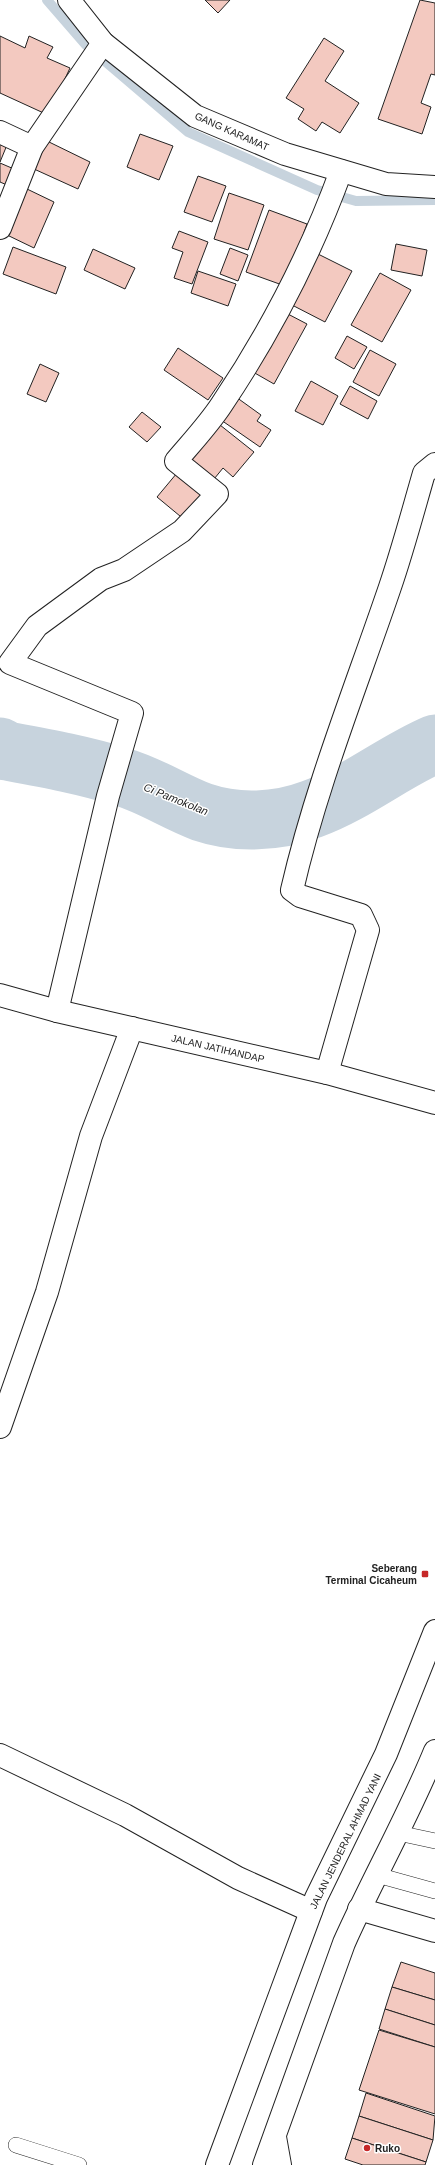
<svg xmlns="http://www.w3.org/2000/svg" width="435" height="2165" font-family="Arial,sans-serif">
  <style>
    .lines { fill: none; stroke-linecap: round; stroke-linejoin: round }
    .stream { stroke: #c7d3dd; stroke-width: 10 }
    .river { stroke: #c7d3dd; stroke-width: 59 }
    .building { fill: #f3c9c0; stroke: #222 }
    .lane-casing { stroke: #222; stroke-width: 16 }
    .street-casing { stroke: #222; stroke-width: 24 }
    .secondary-casing { stroke: #222; stroke-width: 24 }
    .primary-casing { stroke: #222; stroke-width: 24 }
    .highway-casing { stroke: #222; stroke-width: 24 }
    .lane { stroke: #fff; stroke-width: 15 }
    .street { stroke: #fff; stroke-width: 22 }
    .secondary { stroke: #fff; stroke-width: 22 }
    .primary { stroke: #fff; stroke-width: 22 }
    .highway { stroke: #fff; stroke-width: 22 }
    .poi-dot { fill: #c62828; stroke: #fff; stroke-width: 1.5 }
    .labels { text-anchor: middle; stroke-width: 3; stroke-linejoin: round; paint-order: stroke }
    .street-label { font-size: 10px; fill: #222; stroke: #fff }
    .poi-label { font-size: 10px; font-weight: bold; fill: #222; stroke: #fff; text-anchor: end }
    .water-label { font-size: 11px; font-style: italic; fill: #222; stroke: #fff }
  </style>
  <rect width="100%" height="100%" fill="#fff"/>
  <g class="lines">
    <!-- stream -->
    <path class="stream" d="M47 0 86 45 188 132 317 190 356 201 435 200"/>
    <!-- river -->
    <path class="river" d="M0 747 7 751C45 758 84 765 122 777 150 785 175 802 202 812 237 824 278 822 312 809 356 793 393 762 435 744"/>
  </g>
  <!-- building -->
  <g class="building">
    <path d="M205 0H230L218 13Z"/>
    <path d="M420 0 435 3V75L431 74 421 103 431 107 422 134 378 119Z"/>
    <path d="M0 36 25 48 29 36 53 47 47 58 70 68 48 115 0 93Z"/>
    <path d="M324 38 344 51 325 81 359 103 340 133 322 122 316 131 298 119 304 109 286 98Z"/>
    <path d="M140 134 173 146 159 180 127 167Z"/>
    <path d="M47 141 90 162 78 189 34 169Z"/>
    <path d="M0 142 7 145 0 162Z"/>
    <path d="M0 163 14 169 7 185 0 182Z"/>
    <path d="M198 176 226 186 212 222 184 212Z"/>
    <path d="M27 189 54 202 34 248 5 234Z"/>
    <path d="M229 193 264 205 248 250 214 239Z"/>
    <path d="M269 210 307 224 285 286 246 272Z"/>
    <path d="M179 231 208 242 192 284 174 278 183 252 172 248Z"/>
    <path d="M396 244 427 250 422 276 391 270Z"/>
    <path d="M13 247 66 267 56 294 3 274Z"/>
    <path d="M230 248 248 255 238 281 220 274Z"/>
    <path d="M93 249 135 268 125 289 84 270Z"/>
    <path d="M318 254 352 271 325 322 292 305Z"/>
    <path d="M198 271 236 284 228 306 191 293Z"/>
    <path d="M380 273 411 290 382 342 351 325Z"/>
    <path d="M286 313 307 324 274 384 253 372Z"/>
    <path d="M347 336 367 347 354 369 335 358Z"/>
    <path d="M178 348 223 378 208 400 164 370Z"/>
    <path d="M370 350 396 364 379 396 353 382Z"/>
    <path d="M40 364 59 373 46 402 27 394Z"/>
    <path d="M311 381 338 396 323 425 295 411Z"/>
    <path d="M350 386 377 401 368 419 340 404Z"/>
    <path d="M236 397 261 415 257 421 271 430 260 447 221 420Z"/>
    <path d="M142 412 161 427 147 442 129 427Z"/>
    <path d="M215 421 254 452 233 477 223 468 210 484 183 462Z"/>
    <path d="M177 473 205 496 186 521 157 497Z"/>
    <path d="M401 1962 435 1973V2000L392 1987Z"/>
    <path d="M392 1987 435 2000V2025L385 2009Z"/>
    <path d="M385 2009 435 2025V2047L379 2029Z"/>
    <path d="M379 2030 435 2047V2114L359 2090Z"/>
    <path d="M366 2093 435 2116 433 2140 359 2116Z"/>
    <path d="M359 2116 433 2140 426 2162 352 2138Z"/>
    <path d="M352 2138 426 2162 425 2165H363L345 2159Z"/>
  </g>
  <g class="lines">
    <defs>
      <g id="lane">
        <path d="M398 1833 435 1841"/>
        <path d="M377 1875 435 1891"/>
        <path d="M16 2145 79 2165"/>
      </g>
      <g id="street">
        <path d="M69 0 103 43 195 116 285 154 386 184 435 187"/>
        <path d="M0 132 32 147"/>
        <path d="M0 228 32 147 103 43"/>
        <path d="M57 1011 108 796 132 713 10 663 37 626 101 579 124 570 182 531 217 494 176 461C192 442 209 424 222 404 271 331 311 253 341 171"/>
        <path d="M327 1073 368 930 361 915 300 896 292 890C316 786 356 687 390 587 403 549 413 511 424 473L435 464"/>
        <path d="M0 1427 47 1292 91 1136 132 1028"/>
        <path d="M0 1755 125 1815 238 1878 311 1911"/>
        <path d="M359 1909 435 1931"/>
      </g>
      <path id="secondary" d="M0 995 57 1011 327 1073 435 1103"/>
      <path id="primary" d="M275 2137 280 2165"/>
      <g id="highway">
        <path d="M217 2165 316 1898 386 1754 435 1631"/>
        <path d="M264 2165 344 1943C373 1878 408 1817 435 1751"/>
      </g>
    </defs>
    <!-- lane casing -->
    <use href="#lane" class="lane-casing"/>
    <!-- street casing -->
    <use href="#street" class="street-casing"/>
    <!-- secondary casing -->
    <use href="#secondary" class="secondary-casing"/>
    <!-- primary casing -->
    <use href="#primary" class="primary-casing"/>
    <!-- highway casing -->
    <use href="#highway" class="highway-casing"/>
    <!-- lane -->
    <use href="#lane" class="lane"/>
    <!-- street -->
    <use href="#street" class="street"/>
    <!-- secondary -->
    <use href="#secondary" class="secondary"/>
    <!-- primary -->
    <use href="#primary" class="primary"/>
    <!-- highway -->
    <use href="#highway" class="highway"/>
  </g>
  <!-- markers -->
  <g class="poi-dot">
    <rect x="421" y="1570" width="8" height="8" rx="2"/>
    <circle cx="367" cy="2148" r="4"/>
  </g>
  <g class="labels">
    <!-- street labels -->
    <g class="street-label">
      <text transform="translate(232 131) rotate(24)" y="4">GANG KARAMAT</text>
      <text transform="translate(218 1048) rotate(13)" y="4">JALAN JATIHANDAP</text>
      <text transform="translate(345 1841) rotate(-64)" y="4">JALAN JENDERAL AHMAD YANI</text>
    </g>
    <!-- poi labels -->
    <g class="poi-label">
      <text x="417" y="1572">Seberang<tspan x="417" dy="12">Terminal Cicaheum</tspan></text>
      <text x="375" y="2152" text-anchor="start">Ruko</text>
    </g>
    <!-- water labels -->
    <g class="water-label">
      <text transform="translate(176 799) rotate(22)" y="4">Ci Pamokolan</text>
    </g>
  </g>
</svg>
